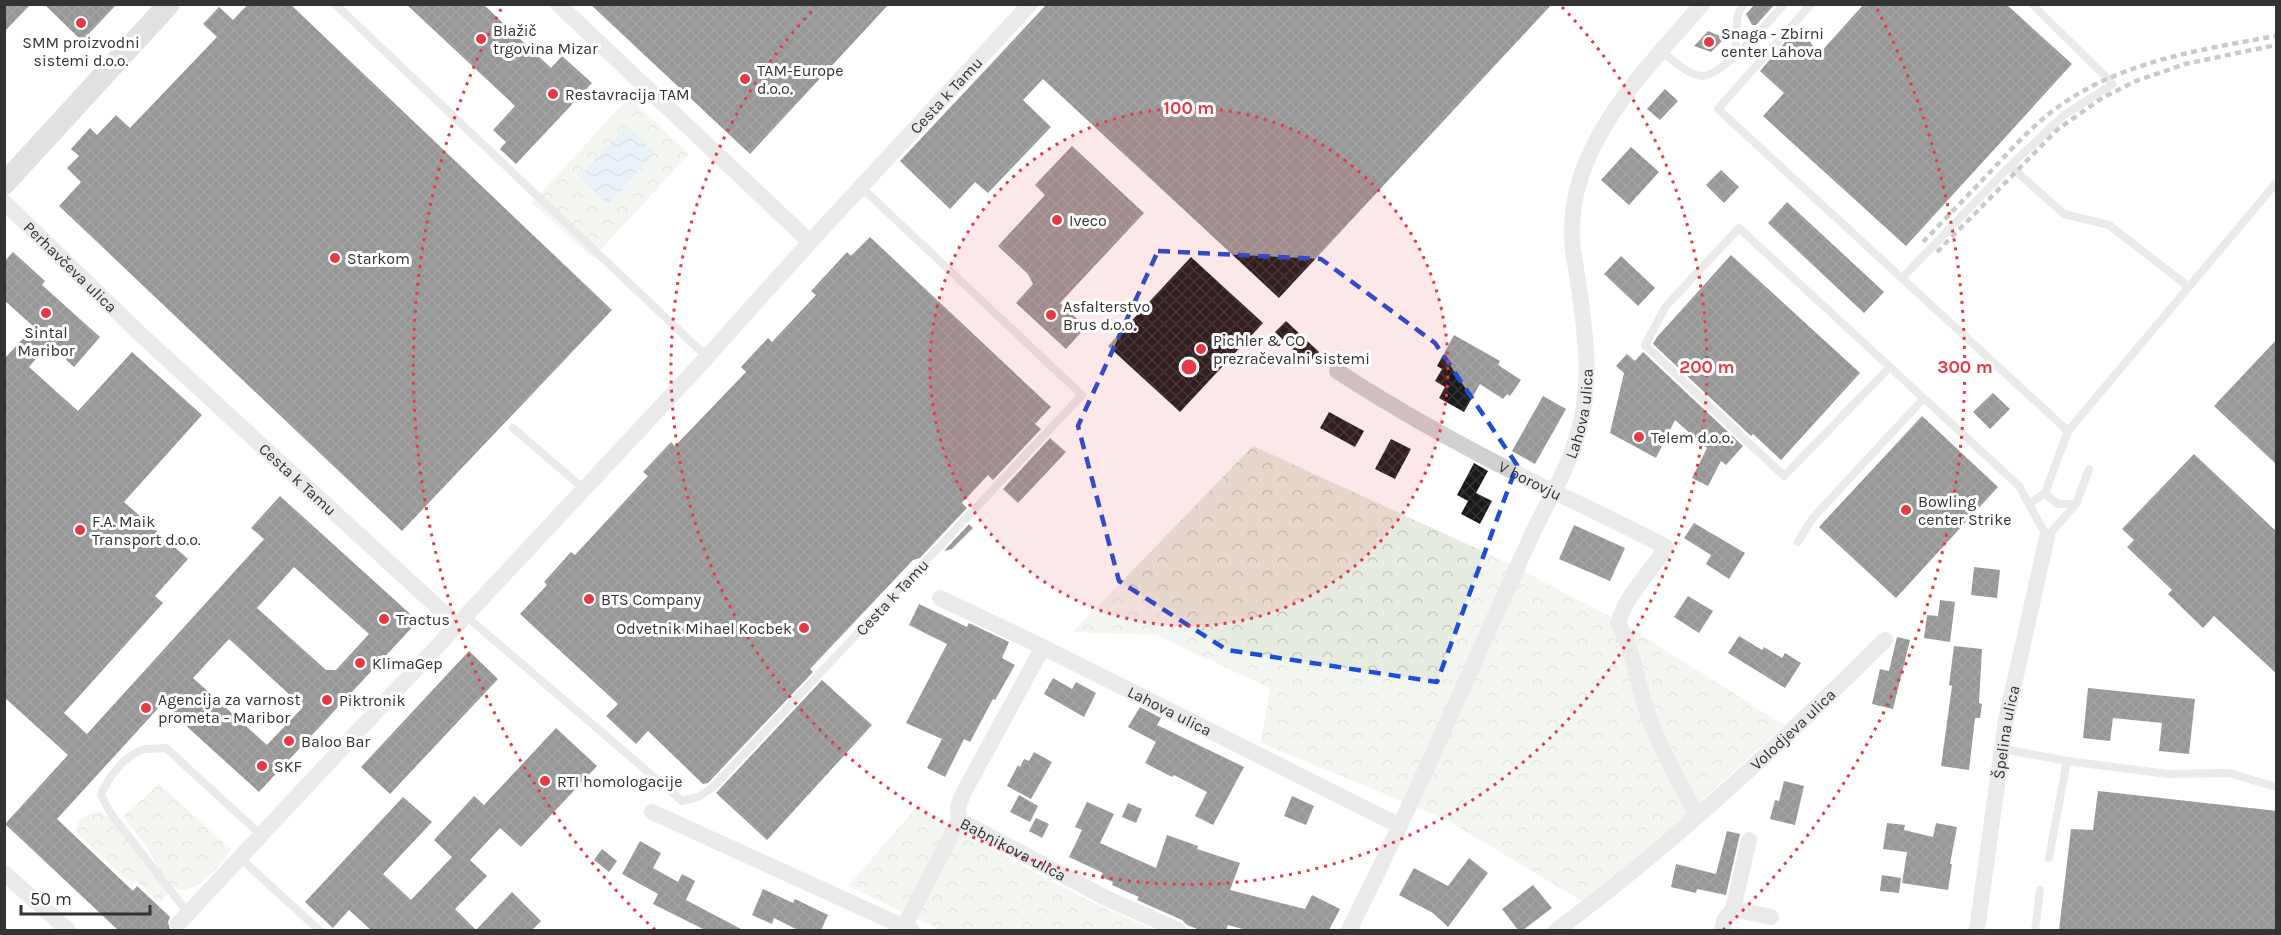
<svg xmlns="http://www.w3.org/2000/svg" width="2281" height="935" font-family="Karla,sans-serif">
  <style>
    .forest { fill: url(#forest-crowns) }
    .water { fill: url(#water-waves) }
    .building { fill: url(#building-cross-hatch); fill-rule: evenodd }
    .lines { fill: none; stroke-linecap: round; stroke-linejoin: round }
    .lane { stroke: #d0d0d0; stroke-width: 8 }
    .street { stroke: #d0d0d0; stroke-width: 16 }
    .secondary { stroke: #bdbdbd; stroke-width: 22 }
    .rail { stroke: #888; stroke-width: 4.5; stroke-dasharray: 6 4.5; stroke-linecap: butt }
    .marked { fill: none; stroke: #1d4ed8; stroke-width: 4.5; stroke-dasharray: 12 8; stroke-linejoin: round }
    .ring { fill: none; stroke: #e63946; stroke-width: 3; stroke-dasharray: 3 6 }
    .poi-dot { fill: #e63946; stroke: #fff; stroke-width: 2 }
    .labels { text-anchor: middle; stroke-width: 6; stroke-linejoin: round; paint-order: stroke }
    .poi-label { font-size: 16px; fill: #333; stroke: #fff; text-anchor: start }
    .street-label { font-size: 16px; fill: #333; stroke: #fff }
    .centre { fill: #e63946; stroke: #fff; stroke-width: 3 }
    .ring-label { font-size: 18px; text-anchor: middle; font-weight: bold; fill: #e63946; stroke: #fff; stroke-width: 6; stroke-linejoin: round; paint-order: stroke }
  </style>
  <defs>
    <pattern id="forest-crowns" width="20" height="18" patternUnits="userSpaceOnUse" patternTransform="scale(1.5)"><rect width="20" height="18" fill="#e6ecdf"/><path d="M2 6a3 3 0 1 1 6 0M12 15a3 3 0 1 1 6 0" fill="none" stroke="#c6cbc0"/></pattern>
    <pattern id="water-waves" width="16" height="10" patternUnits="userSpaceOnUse" patternTransform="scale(1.5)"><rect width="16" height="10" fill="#cfe2ee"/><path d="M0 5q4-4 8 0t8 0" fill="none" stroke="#b2c2cd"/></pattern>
    <pattern id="building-cross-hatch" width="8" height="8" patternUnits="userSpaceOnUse" patternTransform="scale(1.5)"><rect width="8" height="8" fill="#1a1a1a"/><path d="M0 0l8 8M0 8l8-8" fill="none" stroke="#333"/></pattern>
  </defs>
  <rect width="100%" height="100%" fill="#fff"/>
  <!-- forest -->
  <g class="forest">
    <path d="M629 97 689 154 593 258 532 203Z"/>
    <path d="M1253 446 1502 560 1621 622 1784 725 1588 905 1445 819 1261 743 1270 688 1156 635 1073 632Z"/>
    <path d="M159 784 231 849C224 863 193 898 175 888 161 880 155 858 146 846 139 836 131 827 124 816Z"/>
    <path d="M919 804C993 852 1072 895 1154 930H941L848 886Z"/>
    <path d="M101 812 110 819 169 893 160 903 136 881 132 885 76 832 78 821 90 814Z"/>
  </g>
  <!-- water -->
  <path class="water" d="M624 128 631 129 655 153 608 204 581 179V175Z"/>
  <!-- building -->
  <g class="building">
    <path d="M4 4H31L4 32Z"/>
    <path d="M44 4H117L82 41Z"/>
    <path d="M248 4H290L612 310 402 531 59 206 81 182 67 168 79 156 71 149 90 128 97 135 116 115 130 128 217 37 203 24 219 7 233 20Z"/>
    <path d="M406 4H483L551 68 562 56 592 83 516 164 500 149 506 142 493 130 515 106Z"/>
    <path d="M590 4H889L750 154Z"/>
    <path d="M1047 4H1552L1279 298 1043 79 1023 100 1051 127 988 193 975 182 950 209 900 161Z"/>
    <path d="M1755 4H1775L1756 25H1752L1746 14Z"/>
    <path d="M1864 4H2006L2072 64 1906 246 1763 116 1784 93 1760 71 1794 32 1805 35 1819 54Z"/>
    <path d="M1708 31 1725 38 1711 52 1694 46Z"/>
    <path d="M1665 89 1678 101 1660 120 1647 109Z"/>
    <path d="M1072 146 1144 213 1060 303 1086 327 1066 349 1016 303 1033 284 1028 274 998 246 1045 195 1035 185Z"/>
    <path d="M1631 147 1659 172 1629 205 1601 180Z"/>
    <path d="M1721 170 1739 187 1724 203 1706 185Z"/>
    <path d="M1787 202 1884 292 1864 313 1768 223Z"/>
    <path d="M870 237 1051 407 1035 424 1041 429 993 480 988 475 962 503 967 508 920 558 913 560 810 669 813 672 708 783 703 784 648 731 636 744 606 716 618 704 520 614 547 585 544 582 571 552 575 555 648 476 643 472 671 442 675 446 746 372 741 367 768 338 772 342 816 295 811 291 847 252 851 256Z"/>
    <path d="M13 252 45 281 42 285 100 337 74 367 49 344 29 367 78 411 132 352 202 415 124 502 188 559 155 596 163 603 64 713 87 734 264 539 251 528 280 496 418 621 259 792 162 704 57 819 133 891 137 886 170 917 168 922 170 930H118L5 824 68 755 4 697V359L34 327 4 300V262ZM294 567 369 634 336 670H326L257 608ZM229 639 303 707 267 745 193 678Z"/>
    <path d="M1731 255 1860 373 1781 460 1753 434 1751 436 1653 344 1657 337Z"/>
    <path d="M1621 256 1655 288 1638 306 1604 274Z"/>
    <path d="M1191 257 1263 323 1180 412 1108 346Z"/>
    <path d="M1286 321 1319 352 1308 364 1275 332Z"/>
    <path d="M1454 335 1500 361 1498 365 1521 380 1510 396 1507 394 1503 399 1480 384 1464 412 1439 398 1445 387 1435 381 1442 369 1437 366Z"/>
    <path d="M2277 339V465L2214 406Z"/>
    <path d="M1643 352 1743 446 1726 465 1721 461 1708 486 1692 478 1707 448 1675 420 1656 458 1610 433 1624 373 1616 366 1627 354 1635 361Z"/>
    <path d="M1993 393 2010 409 1990 429 1973 412Z"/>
    <path d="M1543 396 1566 409 1535 464 1512 451Z"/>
    <path d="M1329 412 1364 431 1355 447 1320 428Z"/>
    <path d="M1922 416 1998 487 1896 598 1819 527Z"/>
    <path d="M1050 438 1066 452 1018 503 1003 489Z"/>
    <path d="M1391 439 1411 449 1395 479 1375 469Z"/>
    <path d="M2194 454 2277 532V674L2214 616 2203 628 2168 594 2172 590 2127 547 2134 540 2122 529Z"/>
    <path d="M1474 463 1488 471 1476 493 1492 501 1480 524 1461 514 1468 501 1457 495Z"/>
    <path d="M1694 523 1745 553 1729 579 1706 564 1711 555 1684 538Z"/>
    <path d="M969 524 973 528 952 549 944 551Z"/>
    <path d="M1574 525 1625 548 1610 581 1559 559Z"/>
    <path d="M1974 567 2000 570 1997 598 1971 595Z"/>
    <path d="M1688 596 1713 611 1699 633 1674 617Z"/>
    <path d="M1940 600 1955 602 1950 642 1924 638 1927 615 1938 616Z"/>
    <path d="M919 604 967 627 969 623 1009 642 1002 658 1015 665 995 700 993 699 970 742 964 739 945 777 927 768 942 739 906 723 947 644 909 625Z"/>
    <path d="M1739 636 1762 650 1764 647 1782 658 1785 653 1801 663 1785 688 1728 653Z"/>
    <path d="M1897 637 1910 640 1893 709 1872 704 1880 669 1889 671Z"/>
    <path d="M1954 646 1982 649 1979 703 1982 704 1980 718H1975L1969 770 1941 766 1952 686 1949 685Z"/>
    <path d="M469 651 498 679 390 794 361 767Z"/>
    <path d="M1053 678 1072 689 1076 682 1096 693 1084 717 1044 694Z"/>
    <path d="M822 680 872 725 767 840 716 793Z"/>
    <path d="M2088 688 2195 699 2189 754 2159 751 2162 723 2113 718 2110 741 2083 738Z"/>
    <path d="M1140 707 1161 718 1157 725 1244 767 1213 825 1195 816 1207 792 1174 775 1172 777 1145 763 1156 742 1128 727Z"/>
    <path d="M556 728 597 766 521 847 500 828 470 860 487 876 455 909 476 930 512 892 541 921 532 930H371L349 910 333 928 305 902 403 797 432 822 383 874 411 900 452 857 434 840 474 796 484 805Z"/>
    <path d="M1034 752 1052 762 1031 799 1007 786 1018 765 1020 767 1024 759 1029 761Z"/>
    <path d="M1784 781 1804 786 1795 825 1770 819 1775 800 1779 801Z"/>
    <path d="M2098 791 2277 811V930H2059L2071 829 2093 830Z"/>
    <path d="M1019 795 1038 806 1030 822 1010 812Z"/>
    <path d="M1292 796 1314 806 1306 825 1284 816Z"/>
    <path d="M1087 802 1114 814 1100 843 1156 868 1167 835 1198 846 1197 849 1240 863 1230 890 1305 909 1312 895 1340 909 1329 930H1246L1228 925 1226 930H1200L1187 925 1182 920 1137 900 1139 897 1112 885 1113 882 1101 877 1103 873 1069 857 1082 830 1075 827Z"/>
    <path d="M1128 803 1142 809 1136 823 1122 817Z"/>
    <path d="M1036 818 1049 824 1042 838 1029 831Z"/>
    <path d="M1887 823 1905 825 1904 830 1933 837 1936 823 1957 827 1950 864H1952L1948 890 1902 883 1907 852 1883 849Z"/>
    <path d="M1727 831 1740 834 1726 895 1697 889 1696 893 1671 887 1676 864 1716 874Z"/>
    <path d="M640 841 661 853 653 868 678 882 682 874 695 881 686 900 743 930H705L653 904 658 894 622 874Z"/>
    <path d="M602 849 617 861 609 872 594 860Z"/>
    <path d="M1469 858 1488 873 1448 927 1433 913 1399 895 1414 868 1448 886Z"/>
    <path d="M1882 875 1901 878 1899 893 1880 891Z"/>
    <path d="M1533 885 1552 908 1523 930H1518L1502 909Z"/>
    <path d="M763 889 793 903 795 899 828 915 821 930H798L774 918 772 924 752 915Z"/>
  </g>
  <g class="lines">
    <!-- lane -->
    <g class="lane">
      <path d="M335 4 707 357"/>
      <path d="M1811 4 1718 109 2068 431"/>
      <path d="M1662 52C1673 60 1687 74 1701 76 1721 78 1770 20 1784 4"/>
      <path d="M1732 54C1742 39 1730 20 1744 4"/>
      <path d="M2010 166 2064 214 2109 225 2189 287"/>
      <path d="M1902 278 2010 166 2064 115 2113 84 2032 4"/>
      <path d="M1889 368 1784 476 1645 345 1666 306 1739 228 2019 486 2047 537 2076 504 2089 469"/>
      <path d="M513 428 584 489"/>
      <path d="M2045 493 2057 504H2076"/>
      <path d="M2029 504 2045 493 2068 431 2276 183"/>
      <path d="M1798 542 1812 519 1923 399"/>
      <path id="s1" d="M466 616 682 801 698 797 712 788 1082 395 861 187"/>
      <path d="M2003 749 2067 761 2049 858"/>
      <path d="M2067 761 2168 774 2229 773 2276 787"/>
      <path d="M240 858 319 930"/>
      <path d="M188 913 111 814 101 795C107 779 124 756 142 750 149 748 158 749 166 748L261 835"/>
      <path d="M2035 930 2040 890"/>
    </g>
    <!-- street -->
    <g class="street">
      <path d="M558 4 810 242"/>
      <path id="s2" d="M4 202 138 332 457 625"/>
      <path id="s3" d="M1337 371C1406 416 1480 456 1554 492 1592 510 1629 527 1666 547 1651 572 1626 595 1618 623 1635 654 1637 684 1648 715 1661 750 1679 783 1697 815"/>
      <path id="s4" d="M940 598 1043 647 1400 826"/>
      <path id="s5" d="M1043 647 965 790 958 806 959 820 1106 898 1178 930"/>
      <path d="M652 812 911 930"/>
      <path d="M4 873 68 930"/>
      <path d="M1733 909 1749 840"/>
      <path id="s6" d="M178 924 698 367 810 242 1030 4"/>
      <path d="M904 927 959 820"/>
      <path id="s7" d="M1349 930C1404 821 1454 708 1504 596 1515 573 1525 549 1536 526 1551 496 1569 466 1578 433 1593 383 1585 331 1578 281 1576 267 1573 254 1572 240 1567 145 1645 71 1702 4"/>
      <path id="s8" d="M1557 930C1674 843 1781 743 1885 640"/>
      <path d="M1722 930 1724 921 1733 909 1771 917"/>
      <path id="s9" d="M1977 930 2006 720 2047 537"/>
    </g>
    <!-- secondary -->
    <path class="secondary" d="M4 184 169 4"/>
    <!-- rail -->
    <g class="rail">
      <path d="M1923 242C1946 218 1969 194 1992 170 2015 145 2037 121 2065 102 2128 60 2204 49 2276 36"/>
      <path d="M1937 252 2058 129 2102 98 2136 81 2185 64 2276 45"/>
    </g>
  </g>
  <!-- marked area -->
  <path d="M0 0H2281V935H0ZM1158 251 1321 259 1435 343 1517 465 1437 682 1227 650 1119 581 1078 426Z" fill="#fff" fill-opacity=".55" fill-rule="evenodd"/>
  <path class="marked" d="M1158 251 1321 259 1435 343 1517 465 1437 682 1227 650 1119 581 1078 426Z"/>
  <!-- distance rings -->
  <circle cx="1189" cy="367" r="259" fill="#e63946" fill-opacity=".12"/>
  <g class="ring">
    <circle cx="1189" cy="367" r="259"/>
    <path d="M1562 7A518 518 0 1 1 816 7"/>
    <path d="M655 930A776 776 0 0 1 501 9M1877 9A776 776 0 0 1 1723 930"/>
  </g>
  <!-- markers -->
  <g class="poi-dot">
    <circle cx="81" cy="23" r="6"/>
    <circle cx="481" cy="39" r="6"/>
    <circle cx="1709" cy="42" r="6"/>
    <circle cx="745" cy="79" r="6"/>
    <circle cx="553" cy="94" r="6"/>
    <circle cx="1057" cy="220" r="6"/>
    <circle cx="335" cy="258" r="6"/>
    <circle cx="46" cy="313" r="6"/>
    <circle cx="1051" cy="315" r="6"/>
    <circle cx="1201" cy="349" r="6"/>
    <circle cx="1639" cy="437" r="6"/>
    <circle cx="1906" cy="510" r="6"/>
    <circle cx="80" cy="530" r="6"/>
    <circle cx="589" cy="599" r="6"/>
    <circle cx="384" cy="619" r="6"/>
    <circle cx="804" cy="628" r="6"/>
    <circle cx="360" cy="663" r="6"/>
    <circle cx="327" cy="700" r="6"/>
    <circle cx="146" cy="708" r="6"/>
    <circle cx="289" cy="741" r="6"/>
    <circle cx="262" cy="766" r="6"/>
    <circle cx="545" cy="781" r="6"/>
  </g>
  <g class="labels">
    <!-- poi labels -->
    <g class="poi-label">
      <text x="493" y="36">Blažič<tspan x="493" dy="18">trgovina Mizar</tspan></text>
      <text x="1721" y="39">Snaga - Zbirni<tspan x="1721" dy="18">center Lahova</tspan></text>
      <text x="81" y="48" text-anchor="middle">SMM proizvodni<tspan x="81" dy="18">sistemi d.o.o.</tspan></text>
      <text x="757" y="76">TAM-Europe<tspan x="757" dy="18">d.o.o.</tspan></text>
      <text x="565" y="100">Restavracija TAM</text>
      <text x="1069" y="226">Iveco</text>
      <text x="347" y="264">Starkom</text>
      <text x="1063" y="312">Asfalterstvo<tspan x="1063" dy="18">Brus d.o.o.</tspan></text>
      <text x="46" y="338" text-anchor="middle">Sintal<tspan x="46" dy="18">Maribor</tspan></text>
      <text x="1213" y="346">Pichler &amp; CO<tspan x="1213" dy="18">prezračevalni sistemi</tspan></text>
      <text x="1651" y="443">Telem d.o.o.</text>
      <text x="1918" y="507">Bowling<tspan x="1918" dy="18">center Strike</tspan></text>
      <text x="92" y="527">F.A. Maik<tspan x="92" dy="18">Transport d.o.o.</tspan></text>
      <text x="601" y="605">BTS Company</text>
      <text x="396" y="625">Tractus</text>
      <text x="792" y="634" text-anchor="end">Odvetnik Mihael Kocbek</text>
      <text x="372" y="669">KlimaGep</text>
      <text x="158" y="705">Agencija za varnost<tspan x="158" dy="18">prometa - Maribor</tspan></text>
      <text x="339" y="706">Piktronik</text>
      <text x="301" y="747">Baloo Bar</text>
      <text x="274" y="772">SKF</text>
      <text x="557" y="787">RTI homologacije</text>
    </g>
    <!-- street labels -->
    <g class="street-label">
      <text dy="6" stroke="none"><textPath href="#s6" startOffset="1130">Cesta k Tamu</textPath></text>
      <text dy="6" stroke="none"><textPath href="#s2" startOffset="93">Perhavčeva ulica</textPath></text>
      <text dy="6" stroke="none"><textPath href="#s7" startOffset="567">Lahova ulica</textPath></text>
      <text dy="6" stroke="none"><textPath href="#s2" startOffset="404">Cesta k Tamu</textPath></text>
      <text dy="6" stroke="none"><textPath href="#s3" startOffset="222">V borovju</textPath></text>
      <text dy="6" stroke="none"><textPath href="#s1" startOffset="580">Cesta k Tamu</textPath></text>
      <text dy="6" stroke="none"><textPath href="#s4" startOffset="256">Lahova ulica</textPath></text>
      <text dy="6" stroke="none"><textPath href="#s8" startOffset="310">Volodjeva ulica</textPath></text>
      <text dy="6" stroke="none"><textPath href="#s9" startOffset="200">Špelina ulica</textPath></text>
      <text dy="6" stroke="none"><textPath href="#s5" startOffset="256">Babnikova ulica</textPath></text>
    </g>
  </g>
  <circle cx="1189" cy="367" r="9" class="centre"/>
  <g class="ring-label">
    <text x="1189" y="114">100 m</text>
    <text x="1707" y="373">200 m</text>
    <text x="1965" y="373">300 m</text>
  </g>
  <!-- border -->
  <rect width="2281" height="935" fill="none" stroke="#333333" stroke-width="12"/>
  <!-- scale -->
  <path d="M21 905v9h129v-9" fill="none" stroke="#333333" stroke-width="3"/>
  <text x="30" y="905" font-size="18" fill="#333333" stroke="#ffffff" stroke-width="4.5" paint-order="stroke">50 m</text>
</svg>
